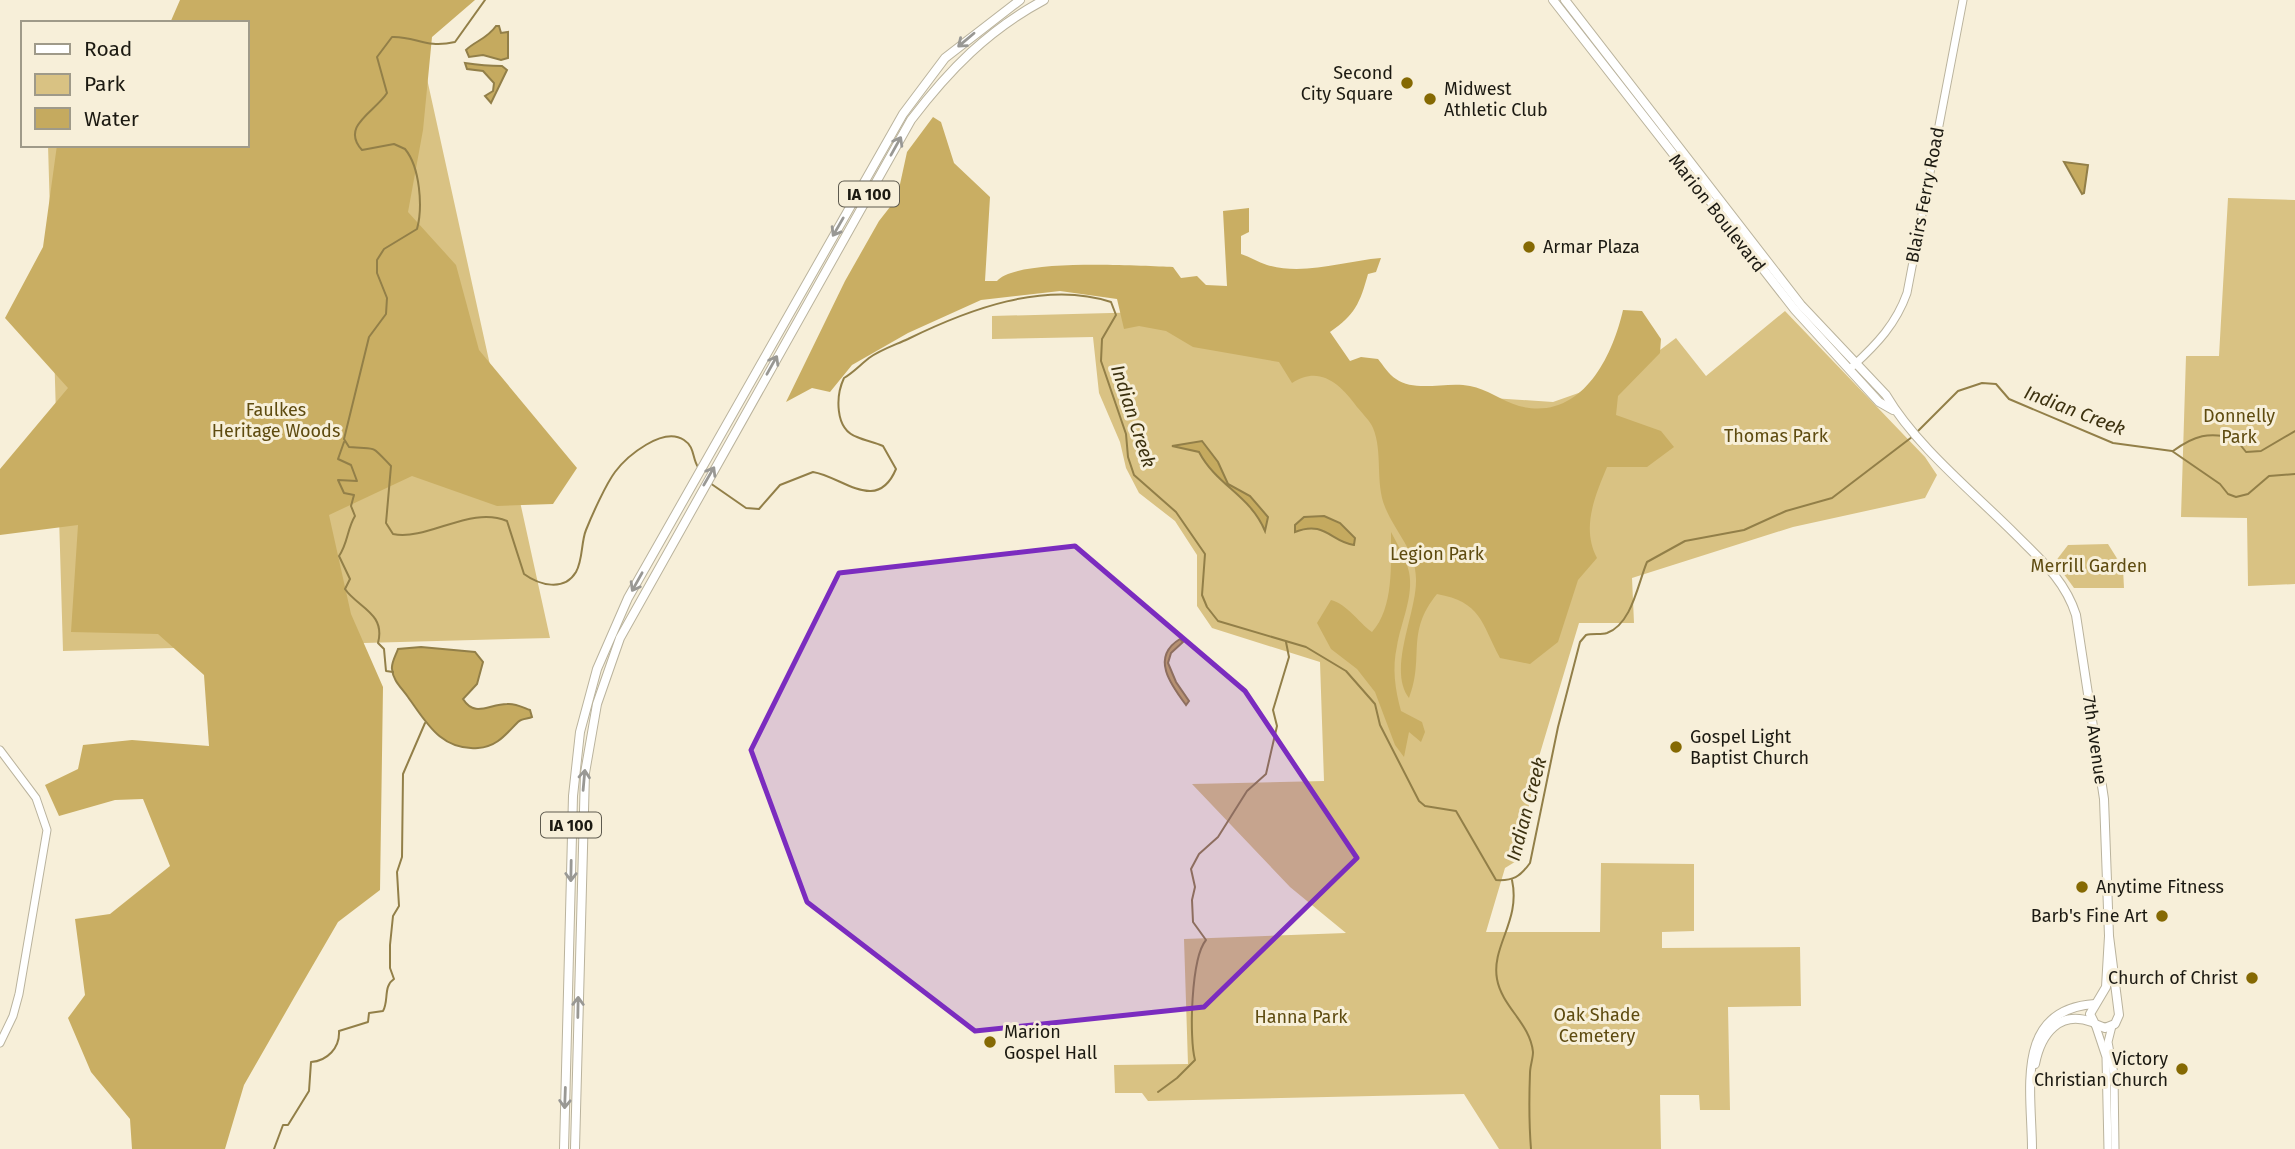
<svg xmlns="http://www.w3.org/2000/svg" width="2295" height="1149" font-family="'Fira Sans',sans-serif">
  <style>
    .green { fill: #d9c283 }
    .forest { fill: #c9ae63 }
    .water { fill: #c5aa5f; stroke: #927f48; stroke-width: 2 }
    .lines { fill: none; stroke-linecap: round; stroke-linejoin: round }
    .stream { stroke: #927f48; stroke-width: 2 }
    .secondary-casing { stroke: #bab39d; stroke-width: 9 }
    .primary-casing { stroke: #bab39d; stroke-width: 10 }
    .trunk-casing { stroke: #bab39d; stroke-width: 10 }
    .secondary { stroke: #fff; stroke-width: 7 }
    .primary { stroke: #fff; stroke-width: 8 }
    .trunk { stroke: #fff; stroke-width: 8 }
    .oneway { stroke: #999894 }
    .marked { fill: #7b2cbf; fill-opacity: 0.2; stroke: #7b2cbf; stroke-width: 5; stroke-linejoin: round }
    .poi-dot { fill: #856903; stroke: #f7efd9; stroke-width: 2.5 }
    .labels { text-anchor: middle; stroke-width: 6; stroke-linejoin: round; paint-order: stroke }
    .shield { fill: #f7efd9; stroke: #5e5a4e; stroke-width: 2 }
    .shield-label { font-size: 16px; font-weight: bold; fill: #1c1a12 }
    .poi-label { font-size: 18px; fill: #1c1a12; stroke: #f7efd9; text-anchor: start }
    .street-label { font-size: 18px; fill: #1c1a12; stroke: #f7efd9 }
    .park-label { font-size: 18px; fill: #5e4b10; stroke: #f7efd9 }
    .water-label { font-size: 19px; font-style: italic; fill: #3c310f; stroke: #f7efd9 }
  </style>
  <rect width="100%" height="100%" fill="#f7efd9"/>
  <!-- green -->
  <g class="green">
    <path d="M413 15 550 638 63 651 48 145H247V23H174Z"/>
    <path d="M2228 198 2295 200V584L2248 586 2247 518 2181 517 2186 356H2219Z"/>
    <path d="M1304 308 1368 390 1553 402 1624 377 1676 338 1706 376 1785 311 1925 457 1937 475 1925 498 1793 527 1632 578 1634 623H1579L1538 760 1518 860 1505 868 1486 932H1600L1601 863 1694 864V931L1662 932V948L1800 947 1801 1006 1728 1007 1730 1110H1700L1699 1095H1660L1661 1149H1499L1464 1094 1148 1101 1142 1093H1115L1114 1065 1188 1064 1184 939 1346 933 1290 887 1192 784 1324 781 1320 662 1212 628 1197 606V555L1175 521 1139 493 1126 468 1120 442 1099 393 1093 337 992 339V316Z"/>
    <path d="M2108 544 2123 568 2124 588H2074L2055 562 2068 545Z"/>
  </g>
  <!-- forest -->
  <g class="forest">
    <path d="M180 0H475L432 37 423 130 408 212 456 265 479 350 577 468 553 504 497 506 412 476 329 515 351 614 383 687 380 890 338 922 295 996 244 1085 225 1149H132L130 1119 91 1072 68 1018 85 995 75 919 110 914 170 866 143 799 115 800 59 816 45 785 78 769 83 745 132 740 209 746 204 675 158 634 71 632 78 525 0 535V469L68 388 5 318 43 247 57 145H247V23H170Z"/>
    <path d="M933 117 941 122 954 163 990 197 985 281H997C1016 258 1139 266 1173 267L1181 278 1197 276 1206 285 1227 286 1223 211 1249 208V232L1241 236V254C1250 257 1258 262 1267 265 1304 276 1344 261 1381 258L1376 272 1368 274C1360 303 1355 315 1330 332L1350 361 1361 357 1378 359C1383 365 1389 375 1396 379 1416 393 1447 381 1470 386 1487 389 1502 401 1519 406 1580 422 1612 359 1623 310L1642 311 1661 339 1660 353 1618 396 1616 415 1661 431 1674 447 1647 467H1607C1595 496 1581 528 1597 558L1578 580 1558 642 1530 664 1500 658C1481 622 1481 602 1437 594 1405 633 1425 657 1409 698 1387 669 1417 613 1416 579 1416 551 1395 532 1385 507 1375 482 1383 452 1373 428 1370 421 1362 413 1357 407 1340 384 1320 365 1292 383L1279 362 1193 347 1166 331 1139 326 1124 329 1117 299 1060 291 981 300 908 333 852 365 830 392 812 388 786 402 845 281 879 221 897 198 907 152Z"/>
    <path d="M1391 532C1397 544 1406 558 1409 572 1414 596 1401 622 1397 646 1392 668 1395 689 1401 711L1422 722 1425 732 1421 742 1409 732 1404 757 1395 745 1375 692 1357 669 1331 649 1317 623 1331 600C1348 605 1357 621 1372 632 1394 608 1391 564 1391 532Z"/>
  </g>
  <!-- water -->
  <g class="water">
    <path d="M496 26H499L501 33 508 32V58L501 60 483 55 469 57 466 50C475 41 487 39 496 26Z"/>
    <path d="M465 63C478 65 488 66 502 66L507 70 491 103 485 96 493 91 494 83 483 71 467 69Z"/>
    <path d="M2064 162 2088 165 2084 193 2082 194Z"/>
    <path d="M1202 441 1218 462 1228 484 1250 496 1268 517 1265 531C1250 495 1217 486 1199 452L1172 446Z"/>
    <path d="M1324 516 1340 523 1355 538 1354 545C1331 542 1325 520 1295 532V525L1304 517Z"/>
    <path d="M1180 639 1183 642 1171 653 1168 663 1176 682 1189 701 1186 705C1171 685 1150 657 1180 639Z"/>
    <path d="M421 647 475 652 483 662 477 684 463 699C475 718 489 704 507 704 515 703 522 707 530 710L532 717C528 719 522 718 518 722 506 734 497 747 478 748 441 751 426 722 408 697 402 688 393 681 392 669 391 663 396 655 398 649Z"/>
  </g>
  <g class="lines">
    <!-- stream -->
    <g class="stream">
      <path d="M485 0 455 42C425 49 416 36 392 37L377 57 387 93C375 112 340 126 362 150L394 144 405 149C420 167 423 207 417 229L384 249 377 260V273L387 298 386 314 369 337 344 439 349 447C378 450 369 443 391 466L386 523 393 534C428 541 471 505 507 521L524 574C539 585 564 592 576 572 583 560 581 542 586 530 592 515 606 484 615 472 627 456 663 426 684 440 695 447 692 458 698 467"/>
      <path d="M1916 433 1958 391 1982 383 1996 384 2009 399 2113 443 2172 451 2220 484 2228 494 2236 497 2248 494 2269 476 2295 474"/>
      <path d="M344 442 338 459 351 465 357 481 338 480 344 493 354 495 351 506 355 516C347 529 348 543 339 556L350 579 345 589C357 607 386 613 378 643L384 649 386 671 393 672"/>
      <path d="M2173 451C2195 435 2208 432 2235 438L2246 452 2261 451 2295 431"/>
      <path d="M710 483 746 508 759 509 780 485 813 472C843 477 877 514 896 469L883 446C874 442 866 441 857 437 834 429 836 395 844 378 854 372 860 365 869 358 880 350 895 345 908 339 967 310 1045 280 1111 302L1116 315 1102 339 1101 361 1126 434 1128 457 1134 475 1176 512 1205 554 1202 595 1207 607 1218 621 1306 647 1346 671 1375 704 1380 725 1419 801 1425 806 1456 811 1496 880C1513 881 1520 877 1530 863L1558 727 1580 642 1586 635C1593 633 1601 635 1607 633 1632 624 1638 583 1647 562L1685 541 1744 530 1786 511 1832 498 1912 437"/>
      <path d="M1512 880C1521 921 1491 946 1497 979 1502 1007 1530 1023 1533 1052 1533 1059 1530 1066 1530 1073 1529 1099 1529 1124 1531 1149"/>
      <path d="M1158 1092 1177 1078 1195 1060C1189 1038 1191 958 1206 940L1193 922 1192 900 1195 887 1191 869 1199 854 1218 837 1247 791 1266 774 1277 726 1273 710 1289 657 1286 642"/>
      <path d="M274 1149 283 1125H288L309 1091 311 1062C327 1061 340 1048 339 1031L368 1022 369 1013 383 1011C389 1001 383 986 394 979L390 968V945L393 916 399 906 397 872 402 857 403 774 425 723"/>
    </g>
    <defs>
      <g id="secondary">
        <path d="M1853 366C1877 344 1896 324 1907 293L1963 0"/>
        <path d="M0 750 36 798 47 830 19 994 13 1016 0 1043"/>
        <path d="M2095 1024 2106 1057 2108 1149"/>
        <path d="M2112 1026 2108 1042 2114 1074 2115 1149"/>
      </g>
      <g id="primary">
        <path d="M1553 0 1795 310 1879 402 1893 410"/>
        <path d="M1565 0 1801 305 1886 395C1916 446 1972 491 2015 534 2040 559 2065 580 2076 615L2104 799 2109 936 2119 1015 2115 1024 2105 1028 2095 1024 2090 1014 2106 987 2109 936"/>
        <path d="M2035 1064C2041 1033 2060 1010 2092 1022"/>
        <path d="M2032 1149C2032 1092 2013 1009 2095 1004"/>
      </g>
      <g id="trunk">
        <path d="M564 1149 573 796 580 732 597 669 628 598 903 114 945 58 1020 0"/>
        <path d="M575 1149 585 773 597 704 620 638 911 120C949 70 988 30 1044 0"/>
      </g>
    </defs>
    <!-- secondary casing -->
    <use href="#secondary" class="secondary-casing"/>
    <!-- primary casing -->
    <use href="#primary" class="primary-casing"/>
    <!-- trunk casing -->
    <use href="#trunk" class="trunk-casing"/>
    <!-- secondary -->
    <use href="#secondary" class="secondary"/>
    <!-- primary -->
    <use href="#primary" class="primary"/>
    <!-- trunk -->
    <use href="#trunk" class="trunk"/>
  </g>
  <!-- one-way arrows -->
  <defs><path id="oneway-shaft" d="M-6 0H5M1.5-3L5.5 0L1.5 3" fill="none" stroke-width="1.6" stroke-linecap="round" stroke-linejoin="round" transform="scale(1.75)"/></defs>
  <g class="oneway">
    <use href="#oneway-shaft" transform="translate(966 40) rotate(140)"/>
    <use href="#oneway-shaft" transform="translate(896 146) rotate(-61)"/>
    <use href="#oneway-shaft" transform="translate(838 227) rotate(120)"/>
    <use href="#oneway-shaft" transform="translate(772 365) rotate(-61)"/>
    <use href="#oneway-shaft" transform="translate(709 476) rotate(-60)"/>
    <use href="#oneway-shaft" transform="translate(637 582) rotate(119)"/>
    <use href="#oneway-shaft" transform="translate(584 780) rotate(-85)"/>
    <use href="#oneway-shaft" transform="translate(571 871) rotate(91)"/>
    <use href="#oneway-shaft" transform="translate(578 1007) rotate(-89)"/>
    <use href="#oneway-shaft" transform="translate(565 1098) rotate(92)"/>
  </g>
  <!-- marked area -->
  <path class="marked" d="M1075 546 1245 691 1357 858 1204 1007 975 1031 807 902 751 750 839 573Z"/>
  <!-- markers -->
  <g class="poi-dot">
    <circle cx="1407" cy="83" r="7"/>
    <circle cx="1430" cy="99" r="7"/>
    <circle cx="1529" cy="247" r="7"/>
    <circle cx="1676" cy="747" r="7"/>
    <circle cx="2082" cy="887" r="7"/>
    <circle cx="2162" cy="916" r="7"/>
    <circle cx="2252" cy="978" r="7"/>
    <circle cx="990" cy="1042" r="7"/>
    <circle cx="2182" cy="1069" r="7"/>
  </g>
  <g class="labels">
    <!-- shield labels -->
    <g class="shield">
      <rect x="839" y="181.5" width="60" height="25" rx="5"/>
      <rect x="541" y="812.5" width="60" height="25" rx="5"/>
    </g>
    <g class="shield-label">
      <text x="869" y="200">IA 100</text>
      <text x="571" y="831">IA 100</text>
    </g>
    <!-- poi labels -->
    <g class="poi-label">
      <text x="1393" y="79" text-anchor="end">Second<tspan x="1393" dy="21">City Square</tspan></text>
      <text x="1444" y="95">Midwest<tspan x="1444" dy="21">Athletic Club</tspan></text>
      <text x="1543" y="253">Armar Plaza</text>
      <text x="1690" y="743">Gospel Light<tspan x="1690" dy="21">Baptist Church</tspan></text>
      <text x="2096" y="893">Anytime Fitness</text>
      <text x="2148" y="922" text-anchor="end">Barb's Fine Art</text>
      <text x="2238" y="984" text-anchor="end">Church of Christ</text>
      <text x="1004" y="1038">Marion<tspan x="1004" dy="21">Gospel Hall</tspan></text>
      <text x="2168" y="1065" text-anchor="end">Victory<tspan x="2168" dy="21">Christian Church</tspan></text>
    </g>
    <!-- street labels -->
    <g class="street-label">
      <text transform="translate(1925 195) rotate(-79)" y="6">Blairs Ferry Road</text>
      <text transform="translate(1717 213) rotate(52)" y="6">Marion Boulevard</text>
      <text transform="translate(2095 740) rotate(82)" y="6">7th Avenue</text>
    </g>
    <!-- park labels -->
    <g class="park-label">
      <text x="276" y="416">Faulkes<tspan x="276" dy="21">Heritage Woods</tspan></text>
      <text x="2239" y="422">Donnelly<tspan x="2239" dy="21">Park</tspan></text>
      <text x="1776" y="442">Thomas Park</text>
      <text x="1437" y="560">Legion Park</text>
      <text x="2089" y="572">Merrill Garden</text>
      <text x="1597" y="1021">Oak Shade<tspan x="1597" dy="21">Cemetery</tspan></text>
      <text x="1301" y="1023">Hanna Park</text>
    </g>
    <!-- water labels -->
    <g class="water-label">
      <text transform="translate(2075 410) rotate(21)" y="7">Indian Creek</text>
      <text transform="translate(1134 416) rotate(72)" y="7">Indian Creek</text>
      <text transform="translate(1526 809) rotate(-75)" y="7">Indian Creek</text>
    </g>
  </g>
  <!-- legend -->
  <rect x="21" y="21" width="228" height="126" fill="#f7efd9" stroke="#9f9a89" stroke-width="2"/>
  <rect x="35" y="44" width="35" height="10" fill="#ffffff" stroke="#9f9a89" stroke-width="2"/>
  <text x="84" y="56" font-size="21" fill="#1c1a12">Road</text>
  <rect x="35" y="74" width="35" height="21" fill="#d9c283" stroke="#9f9a89" stroke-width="2"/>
  <text x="84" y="91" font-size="21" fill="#1c1a12">Park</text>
  <rect x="35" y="108" width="35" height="21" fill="#c5aa5f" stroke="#9f9a89" stroke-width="2"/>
  <text x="84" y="126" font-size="21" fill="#1c1a12">Water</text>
</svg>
